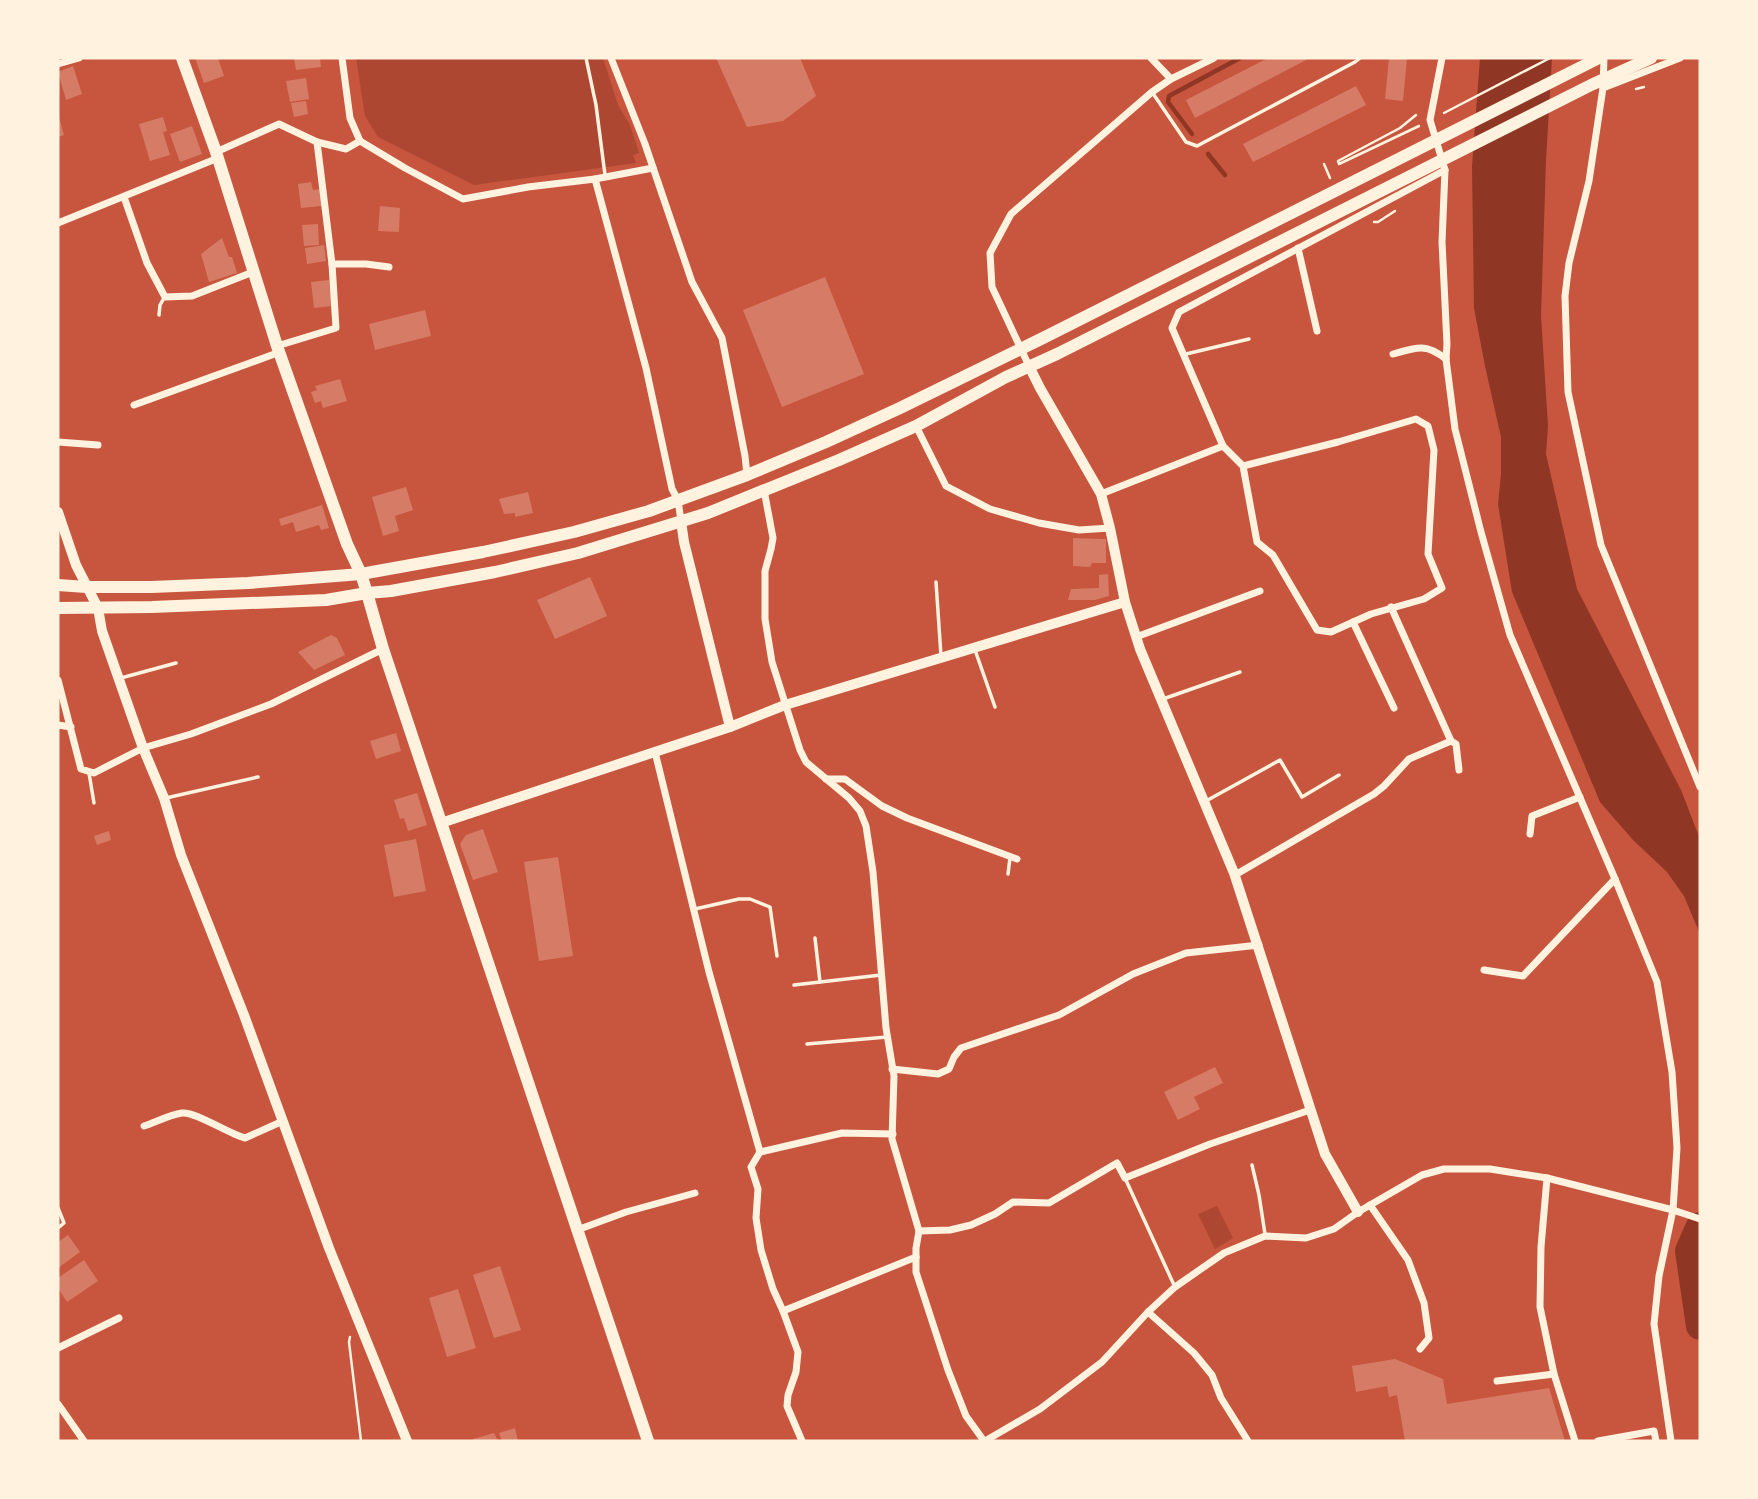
<svg xmlns="http://www.w3.org/2000/svg" width="1758" height="1499" font-family="'Varela Round',sans-serif">
  <style>
    .green { fill: #ae4732 }
    .water { fill: #8f3625 }
    .lines { fill: none; stroke-linecap: round; stroke-linejoin: round }
    .stream { stroke: #8f3625; stroke-width: 4.5 }
    .river { stroke: #8f3625; stroke-width: 28 }
    .building { fill: #d67c66 }
    .path { stroke: #fff3e0; stroke-width: 2.5 }
    .service { stroke: #fff3e0; stroke-width: 3.5 }
    .minor { stroke: #fff3e0; stroke-width: 7 }
    .tertiary { stroke: #fff3e0; stroke-width: 10 }
    .primary { stroke: #fff3e0; stroke-width: 12 }
  </style>
  <rect width="100%" height="100%" fill="#c8553d"/>
  <!-- green -->
  <g class="green">
    <path d="M356 58H603L618 105 630 125 639 153 633 155 636 163 474 185 378 137 365 116Z"/>
    <path d="M1217 1206 1233 1238 1215 1249 1198 1214Z"/>
  </g>
  <!-- water -->
  <path class="water" d="M1480 58H1552L1546 160 1541 316 1548 426 1546 454 1577 589 1681 790 1700 839V934L1684 896 1667 872 1633 840 1600 802 1512 592 1498 504 1501 474V437L1485 366 1474 308 1472 166Z"/>
  <g class="lines">
    <!-- stream -->
    <g class="stream">
      <path d="M1192 134 1168 102 1169 96 1240 58"/>
      <path d="M1208 154 1225 175"/>
    </g>
    <!-- river -->
    <path class="river" d="M1700 1226 1689 1251 1700 1326"/>
  </g>
  <!-- building -->
  <g class="building">
    <path d="M195 58H218L224 76 204 83Z"/>
    <path d="M294 58H320L321 67 296 70Z"/>
    <path d="M716 58H800L816 96 783 121 747 127Z"/>
    <path d="M1268 58H1310L1195 118 1186 100Z"/>
    <path d="M1389 58H1407L1403 101 1385 99Z"/>
    <path d="M73 66 82 94 66 100 58 72Z"/>
    <path d="M306 78 309 99 290 102 286 81Z"/>
    <path d="M1356 86 1366 105 1253 162 1243 144Z"/>
    <path d="M306 101 308 114 294 117 291 103Z"/>
    <path d="M58 114 64 135 58 137Z"/>
    <path d="M163 117 167 131 163 132 170 155 150 161 139 124Z"/>
    <path d="M192 126 202 154 180 162 170 134Z"/>
    <path d="M311 182 313 190 320 189 322 206 301 208 298 184Z"/>
    <path d="M380 206 400 208 399 232 378 231Z"/>
    <path d="M318 224 319 245 304 246 302 225Z"/>
    <path d="M222 238 229 257H232L237 273 209 282 201 254Z"/>
    <path d="M324 245 326 261 307 264 305 248Z"/>
    <path d="M825 277 864 374 782 407 743 310Z"/>
    <path d="M329 280 332 306 314 308 311 282Z"/>
    <path d="M425 310 431 336 375 350 369 324Z"/>
    <path d="M340 379 347 401 323 408 321 401 315 403 311 392 317 390 315 386Z"/>
    <path d="M406 487 413 510 395 516 399 531 383 536 372 497Z"/>
    <path d="M528 492 533 513 515 517V513L504 514 499 499Z"/>
    <path d="M322 505 329 528 321 530 319 525 296 532 293 522 281 526 279 519Z"/>
    <path d="M1073 538 1106 539V563H1092L1090 567 1073 566Z"/>
    <path d="M1108 574 1109 596 1095 600H1068L1071 589 1099 588V575Z"/>
    <path d="M590 577 607 616 555 639 537 600Z"/>
    <path d="M331 635 337 638 345 655 314 670 298 652Z"/>
    <path d="M396 733 401 751 376 759 370 741Z"/>
    <path d="M417 793 427 825 408 831 404 818 400 819 394 800Z"/>
    <path d="M483 829 498 872 473 880 460 844 466 835Z"/>
    <path d="M109 831 111 840 97 845 94 836Z"/>
    <path d="M416 839 426 891 394 897 384 845Z"/>
    <path d="M558 857 573 956 539 961 524 862Z"/>
    <path d="M1215 1067 1223 1083 1194 1097 1200 1109 1178 1120 1164 1092Z"/>
    <path d="M68 1235 80 1252 58 1268V1242Z"/>
    <path d="M84 1260 98 1281 67 1302 58 1288V1278Z"/>
    <path d="M500 1266 521 1330 494 1338 473 1275Z"/>
    <path d="M458 1289 476 1348 447 1357 429 1298Z"/>
    <path d="M1395 1359 1443 1379 1447 1404 1549 1388 1565 1441H1405L1397 1395 1389 1397 1387 1386 1356 1392 1352 1366Z"/>
    <path d="M515 1428 518 1441H502L499 1433Z"/>
    <path d="M494 1433 498 1441H473V1439Z"/>
  </g>
  <g class="lines">
    <!-- path -->
    <g class="path">
      <path d="M1636 89 1644 87"/>
      <path d="M1444 113 1550 58"/>
      <path d="M1416 115 1400 128 1338 161 1339 164 1419 126"/>
      <path d="M1324 164 1330 178"/>
      <path d="M1374 222H1378L1395 211"/>
      <path d="M350 1337 349 1342 361 1441"/>
    </g>
    <!-- service -->
    <g class="service">
      <path d="M586 58 596 105 605 175"/>
      <path d="M1152 92 1186 142 1197 146 1355 62 1360 58"/>
      <path d="M159 315 160 305 164 298"/>
      <path d="M1186 354 1249 339"/>
      <path d="M936 582 941 656"/>
      <path d="M975 650 995 707"/>
      <path d="M121 678 176 663"/>
      <path d="M1163 699 1240 672"/>
      <path d="M89 773 94 803"/>
      <path d="M166 798 258 777"/>
      <path d="M1206 801 1280 760 1302 797 1339 775"/>
      <path d="M1008 874 1010 858"/>
      <path d="M695 909 739 899H750L770 907 777 956"/>
      <path d="M815 938 820 982"/>
      <path d="M794 985 881 975"/>
      <path d="M807 1044 887 1037"/>
      <path d="M1252 1165 1259 1195 1265 1234"/>
      <path d="M1125 1178 1174 1285"/>
      <path d="M58 1208 64 1223 58 1228"/>
    </g>
    <!-- minor -->
    <g class="minor">
      <path d="M342 58 350 118 360 141 405 168 463 199 528 187 595 179 646 368 672 489 678 500 681 521"/>
      <path d="M611 58 645 144 692 282 722 338 745 456 747 475"/>
      <path d="M1151 58 1171 79"/>
      <path d="M1442 58 1430 120 1445 170 1442 242 1447 344 1446 359 1455 429 1481 532 1510 635 1615 879 1657 982 1672 1072 1677 1148 1673 1210 1659 1276 1654 1324 1671 1441"/>
      <path d="M1604 58 1603 88 1589 181 1569 263 1565 296 1568 392 1601 545 1700 787"/>
      <path d="M58 64 79 58"/>
      <path d="M1603 88 1680 58"/>
      <path d="M216 152 279 124 317 142 346 149 360 141"/>
      <path d="M595 179 653 168"/>
      <path d="M124 197 147 263 165 297 192 296 253 272"/>
      <path d="M58 223 218 158"/>
      <path d="M1298 248 1317 331"/>
      <path d="M332 264H366L389 267"/>
      <path d="M277 346 336 328 332 264 317 142"/>
      <path d="M1393 354C1417 347 1426 343 1446 359"/>
      <path d="M1029 366 992 287 990 253 1011 214 1152 92 1171 79 1214 58"/>
      <path d="M134 405 280 352"/>
      <path d="M916 426 946 486 990 509 1039 523 1079 530 1110 528"/>
      <path d="M58 442 98 445"/>
      <path d="M1243 466 1257 542 1273 555 1317 630 1331 632 1371 614 1424 599 1442 588 1428 554 1434 450 1428 426 1416 419 1338 442 1243 466 1223 446 1172 328 1179 312 1445 170"/>
      <path d="M764 490 773 538 771 549 765 571V619L772 662 800 750 806 762 849 798 860 811 866 826 873 872 886 1028 894 1076 892 1139 919 1231 916 1248V1272L948 1370 966 1416 984 1441"/>
      <path d="M1101 494 1223 446"/>
      <path d="M1391 607 1451 741"/>
      <path d="M1353 622 1394 708"/>
      <path d="M1136 637 1260 591"/>
      <path d="M58 680 81 769 94 773 143 748 191 734 271 704 383 649"/>
      <path d="M58 725 71 727"/>
      <path d="M655 752 709 972 760 1152 842 1133 893 1134"/>
      <path d="M826 779H845L882 806 907 818 1017 859"/>
      <path d="M1530 834 1532 816 1580 797"/>
      <path d="M1235 875 1374 794 1384 786 1409 759 1451 741 1456 744 1459 770"/>
      <path d="M1484 970 1523 976 1615 879"/>
      <path d="M892 1069 938 1074 949 1069 954 1057 961 1048 1059 1015 1133 974 1186 953 1259 945"/>
      <path d="M144 1126C156 1122 169 1115 182 1113 195 1111 229 1134 245 1138L283 1121"/>
      <path d="M760 1152 751 1167 758 1189 756 1218 761 1250 773 1289 783 1311 798 1352 796 1372 788 1395 787 1406 802 1441"/>
      <path d="M1547 1178 1541 1247 1540 1307 1554 1374 1575 1441"/>
      <path d="M1370 1205 1408 1260 1424 1303 1429 1338 1420 1349"/>
      <path d="M577 1230 626 1212 695 1193"/>
      <path d="M919 1231 950 1230 971 1225 995 1214 1013 1202 1049 1203 1117 1163 1125 1178 1210 1144 1310 1110"/>
      <path d="M783 1311 916 1257"/>
      <path d="M1148 1312 1194 1353 1212 1375 1221 1398 1248 1441"/>
      <path d="M58 1348 119 1318"/>
      <path d="M1497 1381 1554 1374"/>
      <path d="M58 1404 84 1441"/>
      <path d="M985 1441 1040 1409 1102 1362 1148 1312 1175 1287 1224 1253 1265 1236 1306 1238 1334 1229 1358 1212 1422 1175 1444 1169H1490L1547 1178 1673 1210 1700 1219"/>
      <path d="M1598 1441 1654 1431 1656 1441"/>
    </g>
    <!-- tertiary -->
    <g class="tertiary">
      <path d="M1029 366 1040 388 1101 494 1110 528 1125 602 1140 649 1234 873 1325 1154 1358 1212"/>
      <path d="M58 512 76 565 98 608 102 631 143 748 164 798 181 855 244 1015 329 1248 407 1441"/>
      <path d="M681 521 684 542 730 727"/>
      <path d="M441 823 730 727 785 705 1125 602"/>
    </g>
    <!-- primary -->
    <g class="primary">
      <path d="M182 58 216 152 277 346 347 544 361 574 367 593 383 649 648 1441"/>
      <path d="M58 585 86 587H152L248 583 361 574 483 552 574 532 649 511 747 475 826 442 900 408 1045 337 1599 58"/>
      <path d="M58 608 152 607 326 600 367 593 391 591 495 572 578 553 708 513 839 460 916 426 1006 377 1057 354 1591 85 1651 58"/>
    </g>
  </g>
  <!-- border -->
  <rect width="1758" height="1499" fill="none" stroke="#fff3e0" stroke-width="119"/>
</svg>
